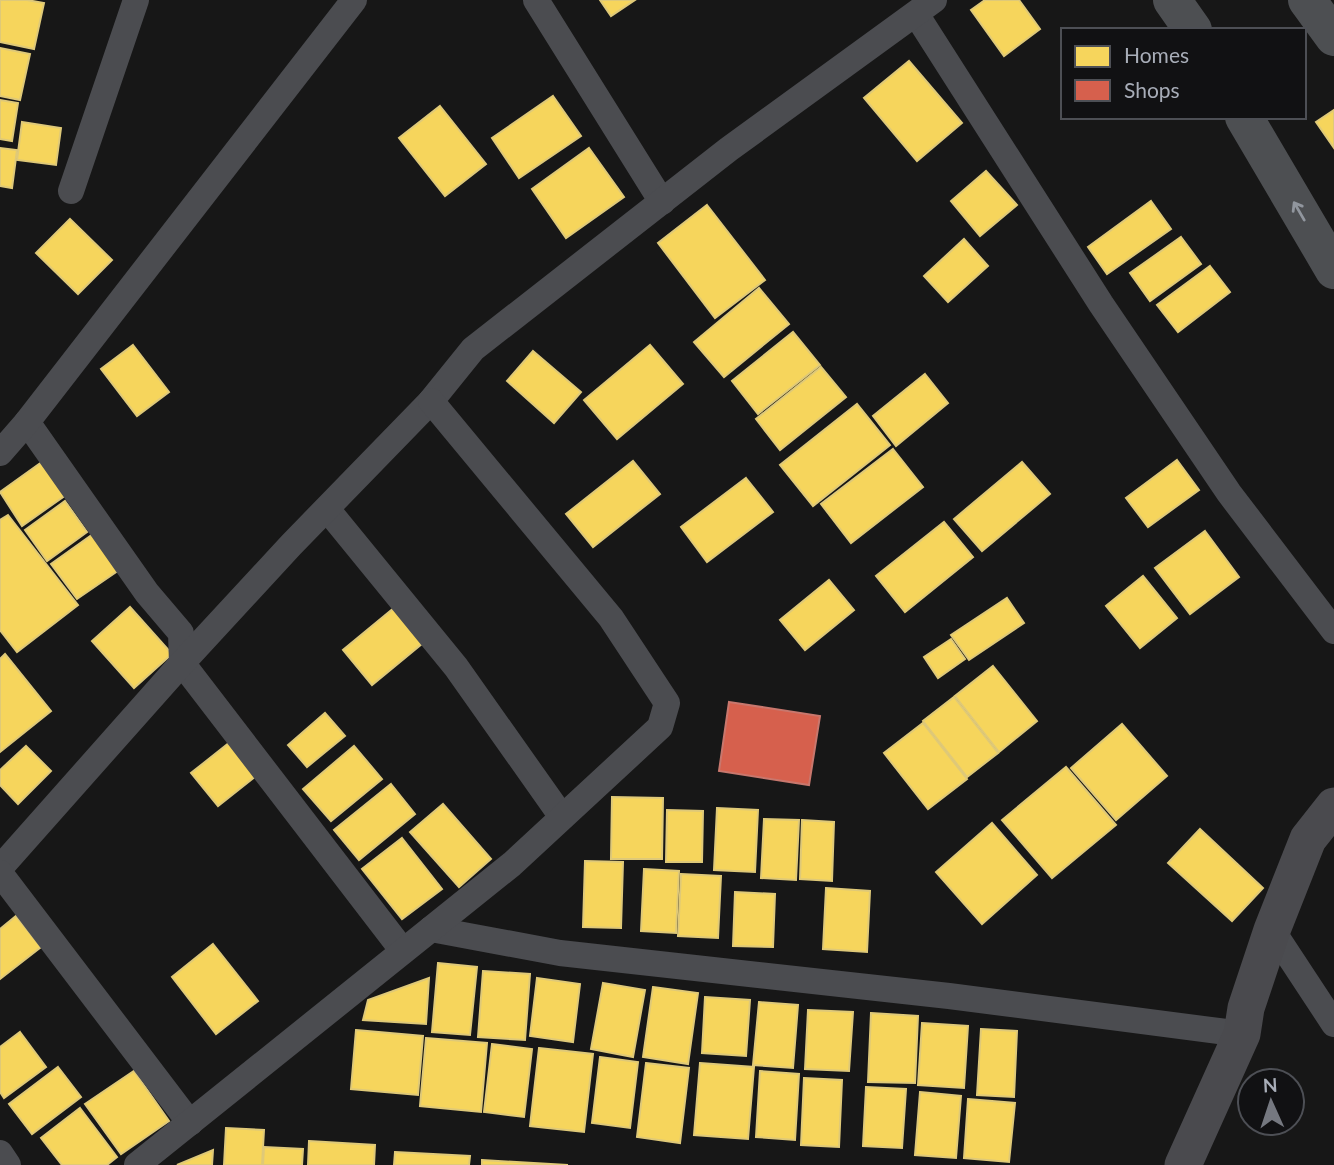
<svg xmlns="http://www.w3.org/2000/svg" width="1334" height="1165" font-family="Lato,sans-serif">
  <style>
    .homes { fill: #f6d55c; stroke: #dfc978; stroke-width: 2 }
    .shops { fill: #d6604d; stroke: #c8776d; stroke-width: 2 }
    .lines { fill: none; stroke-linecap: round; stroke-linejoin: round }
    .street { stroke: #4b4c50; stroke-width: 26 }
    .secondary { stroke: #4a4a4e; stroke-width: 37 }
    .primary { stroke: #4d4f52; stroke-width: 38 }
    .oneway { stroke: #91969e }
  </style>
  <rect width="100%" height="100%" fill="#171717"/>
  <!-- homes -->
  <g class="homes">
    <path d="M0 0H27L44 3 34 49 0 42Z"/>
    <path d="M600 0H635L611 16Z"/>
    <path d="M985 0H1019L1040 29 1004 56 971 10Z"/>
    <path d="M0 48 30 54 20 100 0 96Z"/>
    <path d="M909 61 962 123 917 161 864 98Z"/>
    <path d="M553 96 581 136 519 178 492 138Z"/>
    <path d="M0 100 18 103 12 141 0 139Z"/>
    <path d="M440 106 486 164 445 196 399 138Z"/>
    <path d="M1334 110V148L1316 122Z"/>
    <path d="M22 122 61 128 56 165 17 160Z"/>
    <path d="M0 148 17 150 12 188 0 186Z"/>
    <path d="M589 148 624 197 566 238 532 189Z"/>
    <path d="M986 171 1017 205 980 236 951 201Z"/>
    <path d="M1151 201 1171 229 1107 274 1088 247Z"/>
    <path d="M707 205 765 280 715 318 658 243Z"/>
    <path d="M70 219 112 260 78 294 36 253Z"/>
    <path d="M1181 237 1201 264 1150 301 1130 273Z"/>
    <path d="M964 239 988 266 948 302 924 276Z"/>
    <path d="M1210 266 1230 292 1178 332 1157 305Z"/>
    <path d="M759 288 789 324 724 377 694 342Z"/>
    <path d="M793 332 820 365 758 414 732 381Z"/>
    <path d="M133 345 169 392 137 416 101 369Z"/>
    <path d="M650 345 683 384 617 439 584 400Z"/>
    <path d="M533 351 581 392 554 423 507 381Z"/>
    <path d="M821 367 846 397 780 450 756 419Z"/>
    <path d="M925 374 948 403 896 446 873 416Z"/>
    <path d="M857 404 890 445 813 506 780 465Z"/>
    <path d="M893 449 923 487 851 543 821 504Z"/>
    <path d="M1177 460 1199 490 1148 527 1126 498Z"/>
    <path d="M633 461 660 494 593 547 566 514Z"/>
    <path d="M42 462 66 495 22 526 0 492Z"/>
    <path d="M1022 462 1050 494 982 551 954 519Z"/>
    <path d="M746 478 773 512 707 562 681 527Z"/>
    <path d="M65 501 87 532 47 561 25 530Z"/>
    <path d="M8 515 78 605 17 652 0 630V520Z"/>
    <path d="M944 522 973 557 905 612 876 576Z"/>
    <path d="M1205 531 1239 577 1190 614 1155 568Z"/>
    <path d="M96 532 122 568 77 599 51 564Z"/>
    <path d="M1143 576 1177 618 1140 648 1106 606Z"/>
    <path d="M829 580 854 610 805 650 780 620Z"/>
    <path d="M1007 598 1024 623 969 660 951 635Z"/>
    <path d="M400 603 429 638 372 685 343 650Z"/>
    <path d="M130 607 172 654 134 688 92 641Z"/>
    <path d="M951 639 965 659 938 678 924 657Z"/>
    <path d="M5 654 51 711 0 752V659Z"/>
    <path d="M993 666 1037 721 999 752 955 696Z"/>
    <path d="M954 697 998 753 967 777 923 721Z"/>
    <path d="M325 713 345 736 307 767 288 745Z"/>
    <path d="M923 723 967 779 928 809 884 753Z"/>
    <path d="M1122 724 1167 776 1116 820 1071 768Z"/>
    <path d="M234 739 261 772 218 806 191 773Z"/>
    <path d="M26 746 51 771 18 804 0 785V770Z"/>
    <path d="M354 746 382 779 331 821 303 789Z"/>
    <path d="M1066 767 1116 825 1052 878 1002 820Z"/>
    <path d="M391 784 415 814 359 860 334 830Z"/>
    <path d="M612 797 663 798 662 859H611Z"/>
    <path d="M443 804 491 859 459 887 410 832Z"/>
    <path d="M717 808 758 810 755 872 714 870Z"/>
    <path d="M667 810 703 811 702 862H666Z"/>
    <path d="M764 819 799 820 796 880 761 878Z"/>
    <path d="M802 820 834 822 832 881 800 879Z"/>
    <path d="M992 823 1037 875 982 924 936 872Z"/>
    <path d="M1200 829 1263 888 1232 921 1168 863Z"/>
    <path d="M402 838 442 889 402 919 362 869Z"/>
    <path d="M585 861 623 862 621 928 583 927Z"/>
    <path d="M644 869 679 871 676 933 641 931Z"/>
    <path d="M681 874 721 876 718 938 678 936Z"/>
    <path d="M826 888 870 891 867 952 823 949Z"/>
    <path d="M735 892 775 894 773 947 733 946Z"/>
    <path d="M16 916 41 947 0 979V929Z"/>
    <path d="M213 944 258 1001 216 1034 172 977Z"/>
    <path d="M438 963 477 967 470 1035 432 1032Z"/>
    <path d="M483 971 530 974 525 1040 478 1037Z"/>
    <path d="M429 978 426 1024 363 1020 368 1000Z"/>
    <path d="M537 978 580 984 573 1042 530 1036Z"/>
    <path d="M603 983 645 990 633 1057 591 1049Z"/>
    <path d="M653 987 698 993 688 1064 643 1057Z"/>
    <path d="M705 997 750 1000 746 1056 702 1053Z"/>
    <path d="M759 1002 798 1005 793 1068 753 1065Z"/>
    <path d="M808 1010 853 1012 849 1071 805 1069Z"/>
    <path d="M871 1013 918 1016 915 1083 868 1082Z"/>
    <path d="M922 1023 968 1026 964 1088 918 1085Z"/>
    <path d="M981 1029 1017 1031 1014 1097 977 1095Z"/>
    <path d="M356 1030 423 1036 418 1095 351 1089Z"/>
    <path d="M20 1032 46 1067 4 1098 0 1092V1047Z"/>
    <path d="M426 1038 487 1043 481 1112 420 1106Z"/>
    <path d="M492 1044 532 1049 524 1117 484 1112Z"/>
    <path d="M539 1048 593 1054 584 1132 530 1126Z"/>
    <path d="M600 1057 638 1062 630 1128 592 1123Z"/>
    <path d="M646 1063 689 1068 680 1143 637 1137Z"/>
    <path d="M700 1063 754 1067 748 1139 694 1135Z"/>
    <path d="M58 1067 81 1097 32 1134 9 1104Z"/>
    <path d="M134 1071 169 1121 121 1154 85 1104Z"/>
    <path d="M760 1071 799 1074 795 1140 756 1137Z"/>
    <path d="M804 1078 842 1080 839 1147 801 1145Z"/>
    <path d="M866 1087 906 1089 902 1148 863 1146Z"/>
    <path d="M920 1092 961 1096 956 1158 915 1155Z"/>
    <path d="M968 1099 1015 1103 1009 1162 964 1158Z"/>
    <path d="M80 1108 117 1157 107 1165H62L41 1138Z"/>
    <path d="M226 1128 264 1130 262 1165H224Z"/>
    <path d="M309 1141 375 1145 374 1165H308Z"/>
    <path d="M264 1147 303 1149 302 1165H263Z"/>
    <path d="M213 1150 212 1165H177Z"/>
    <path d="M395 1152 470 1156 469 1165H394Z"/>
    <path d="M482 1160 568 1165H482Z"/>
  </g>
  <!-- shops -->
  <path class="shops" d="M729 702 820 716 809 785 719 771Z"/>
  <g class="lines">
    <!-- street -->
    <g class="street">
      <path d="M536 0 662 202"/>
      <path d="M916 14 1101 304 1229 493 1334 631"/>
      <path d="M71 191 136 0"/>
      <path d="M27 422 147 593 181 633 182 663 403 951"/>
      <path d="M0 453 27 422 354 0"/>
      <path d="M327 509 456 667 562 817"/>
      <path d="M0 868 182 663 291 545 431 401 473 349 729 149 934 0"/>
      <path d="M0 873 190 1123"/>
      <path d="M431 929 560 953 949 996 1242 1034"/>
      <path d="M1272 930 1334 1024"/>
      <path d="M0 1153 8 1165"/>
      <path d="M137 1165 512 864 660 727 667 703 611 618 431 401"/>
    </g>
    <!-- secondary -->
    <path class="secondary" d="M1183 1165 1242 1034 1246 1008 1272 930 1308 839 1334 806"/>
    <!-- primary -->
    <g class="primary">
      <path d="M1172 0 1193 30"/>
      <path d="M1307 0 1334 37"/>
      <path d="M1244 117 1334 270"/>
    </g>
  </g>
  <!-- one-way arrows -->
  <defs><path id="oneway-shaft" d="M-6 0H5M1.5-3L5.5 0L1.5 3" fill="none" stroke-width="1.6" stroke-linecap="round" stroke-linejoin="round" transform="scale(1.75)"/></defs>
  <use class="oneway" href="#oneway-shaft" transform="translate(1299 211) rotate(-120)"/>
  <!-- legend -->
  <rect x="1061" y="28" width="245" height="91" fill="#111113" stroke="#4d4f55" stroke-width="2"/>
  <rect x="1075" y="46" width="35" height="21" fill="#f6d55c" stroke="#4d4f55" stroke-width="2"/>
  <text x="1124" y="63" font-size="21" fill="#a8adb8">Homes</text>
  <rect x="1075" y="80" width="35" height="21" fill="#d6604d" stroke="#4d4f55" stroke-width="2"/>
  <text x="1124" y="98" font-size="21" fill="#a8adb8">Shops</text>
  <!-- north arrow -->
  <g transform="translate(1271 1102) rotate(357)"><circle r="33" fill="#111113" stroke="#4d4f55" stroke-width="2"/>
  <path d="M0-5L12 26L0 18L-12 26Z" fill="#757880"/>
  <text y="-10" font-size="19" font-weight="bold" text-anchor="middle" fill="#a8adb8">N</text>
  </g>
</svg>
